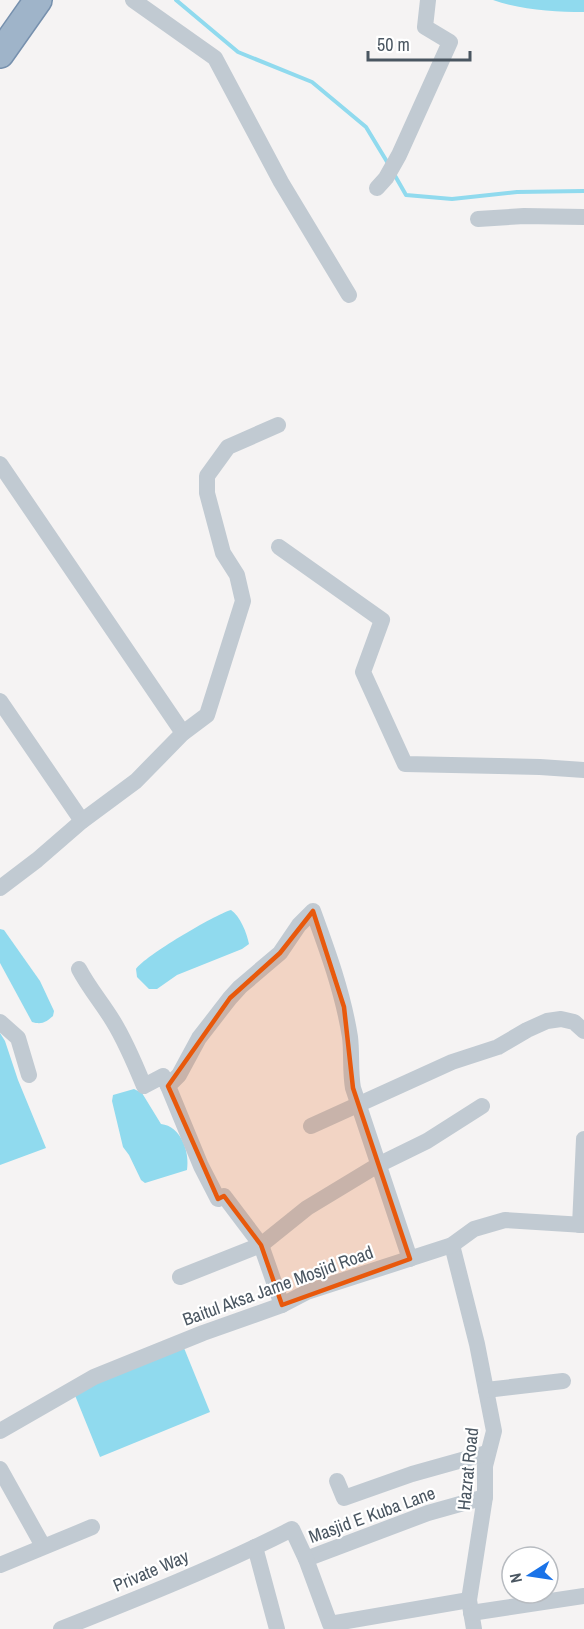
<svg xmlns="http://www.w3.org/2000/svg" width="584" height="1629" font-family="'Archivo Narrow',sans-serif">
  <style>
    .water { fill: #90daee }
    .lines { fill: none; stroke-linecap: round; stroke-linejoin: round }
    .stream { stroke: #90daee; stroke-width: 4 }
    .trunk-casing { stroke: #7690ad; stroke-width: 30 }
    .minor { stroke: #c1cad2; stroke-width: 16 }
    .trunk { stroke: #9fb4c9; stroke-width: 27 }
    .marked { fill: #e8590c; fill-opacity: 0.2; stroke: #e8590c; stroke-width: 4.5; stroke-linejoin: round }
    .labels { text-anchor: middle; stroke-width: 4.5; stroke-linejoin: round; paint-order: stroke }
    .street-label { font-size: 18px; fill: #4a5661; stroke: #fff }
  </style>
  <rect width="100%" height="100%" fill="#f5f3f3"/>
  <!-- water -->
  <g class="water">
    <path d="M493 0H584V12C554 12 522 10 493 0Z"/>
    <path d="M231 910C240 916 247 933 249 944L242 949 177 975 157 989H149L137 977 136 969C145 956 214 915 231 910Z"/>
    <path d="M0 929 4 930 40 981 54 1011 53 1016C46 1022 42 1025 32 1022L0 963Z"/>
    <path d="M0 1033 5 1041 18 1080 46 1148 0 1165Z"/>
    <path d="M134 1089 142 1093 161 1124C181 1126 190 1152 187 1170L145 1183 141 1180 129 1155 123 1147 112 1101 113 1095Z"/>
    <path d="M184 1348 210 1412 100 1457 74 1393Z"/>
  </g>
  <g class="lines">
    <!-- stream -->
    <g class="stream">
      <path d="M176 0 238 52 312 82 366 127 389 165"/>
      <path d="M394 174 406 195 452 199 517 192 584 191"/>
    </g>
    <defs>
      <path id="trunk" d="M0 54 38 0"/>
    </defs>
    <!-- trunk casing -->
    <use href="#trunk" class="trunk-casing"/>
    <!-- minor -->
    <g class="minor">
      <path d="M133 0 215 58 281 182 349 295"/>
      <path d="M377 188 386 178 399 155 450 42 425 27 428 0"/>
      <path d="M478 219 524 216 584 217"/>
      <path d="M0 464 183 733"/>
      <path d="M279 547 382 620 363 672 405 764 540 767 584 770"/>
      <path d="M0 701 82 821"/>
      <path d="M0 888 37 860 82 821 136 781 183 733 207 715 243 601 237 575 223 553 207 493V476L228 447 278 425"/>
      <path d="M79 969C89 988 102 1003 113 1021 126 1042 135 1064 144 1086L163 1076 168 1086"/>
      <path d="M0 1022 18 1038 29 1075"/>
      <path d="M311 1126 452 1062 498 1047 527 1030 547 1021 561 1019 574 1022 584 1031"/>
      <path d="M580 1225 584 1139"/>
      <path d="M452 1245 477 1344 494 1431 485 1466V1497L469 1600 474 1629"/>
      <path d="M180 1277 261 1245 307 1208 378 1165 427 1141 482 1106"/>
      <path d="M282 1305 261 1245 224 1196 218 1199 201 1166 168 1086 179 1075 199 1038 230 998 240 987 280 953 299 925 313 911C328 952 343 993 350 1037 352 1053 350 1071 353 1088L410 1259"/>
      <path d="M486 1390 563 1381"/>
      <path d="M0 1431 94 1377 203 1333 282 1305 307 1292 452 1245 474 1229 505 1220 584 1225"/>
      <path d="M0 1469 43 1546"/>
      <path d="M337 1481 344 1498 412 1474 487 1453"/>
      <path d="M255 1547 277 1629"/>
      <path d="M306 1559 428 1513 485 1497"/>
      <path d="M0 1565 92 1527"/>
      <path d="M471 1613 584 1596"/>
      <path d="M61 1629C139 1598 217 1567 292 1529L306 1559 330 1624 469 1600"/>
    </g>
    <!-- trunk -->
    <use href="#trunk" class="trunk"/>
  </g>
  <!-- marked area -->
  <path class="marked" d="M313 911 344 1007 353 1088 410 1259 282 1305 261 1245 224 1196 218 1199 168 1086 230 998 280 953Z"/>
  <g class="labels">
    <!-- street labels -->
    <g class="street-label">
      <text transform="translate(278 1286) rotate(-20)" y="6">Baitul Aksa Jame Mosjid Road</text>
      <text transform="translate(468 1469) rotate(-84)" y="6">Hazrat Road</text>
      <text transform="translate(372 1515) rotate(-20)" y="6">Masjid E Kuba Lane</text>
      <text transform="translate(151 1571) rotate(-23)" y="6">Private Way</text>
    </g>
  </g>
  <!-- north arrow -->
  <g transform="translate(530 1575) rotate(258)"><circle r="28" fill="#ffffff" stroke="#b7bbc0" stroke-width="1.5"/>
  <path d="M0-4.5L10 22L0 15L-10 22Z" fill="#1a73e8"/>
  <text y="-9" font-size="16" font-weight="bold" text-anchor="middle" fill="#4a5661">N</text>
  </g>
  <!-- scale -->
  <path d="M368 51v9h102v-9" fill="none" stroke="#4a5661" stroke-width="3"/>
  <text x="377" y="51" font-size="18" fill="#4a5661" stroke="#ffffff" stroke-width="4.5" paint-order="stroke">50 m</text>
</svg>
